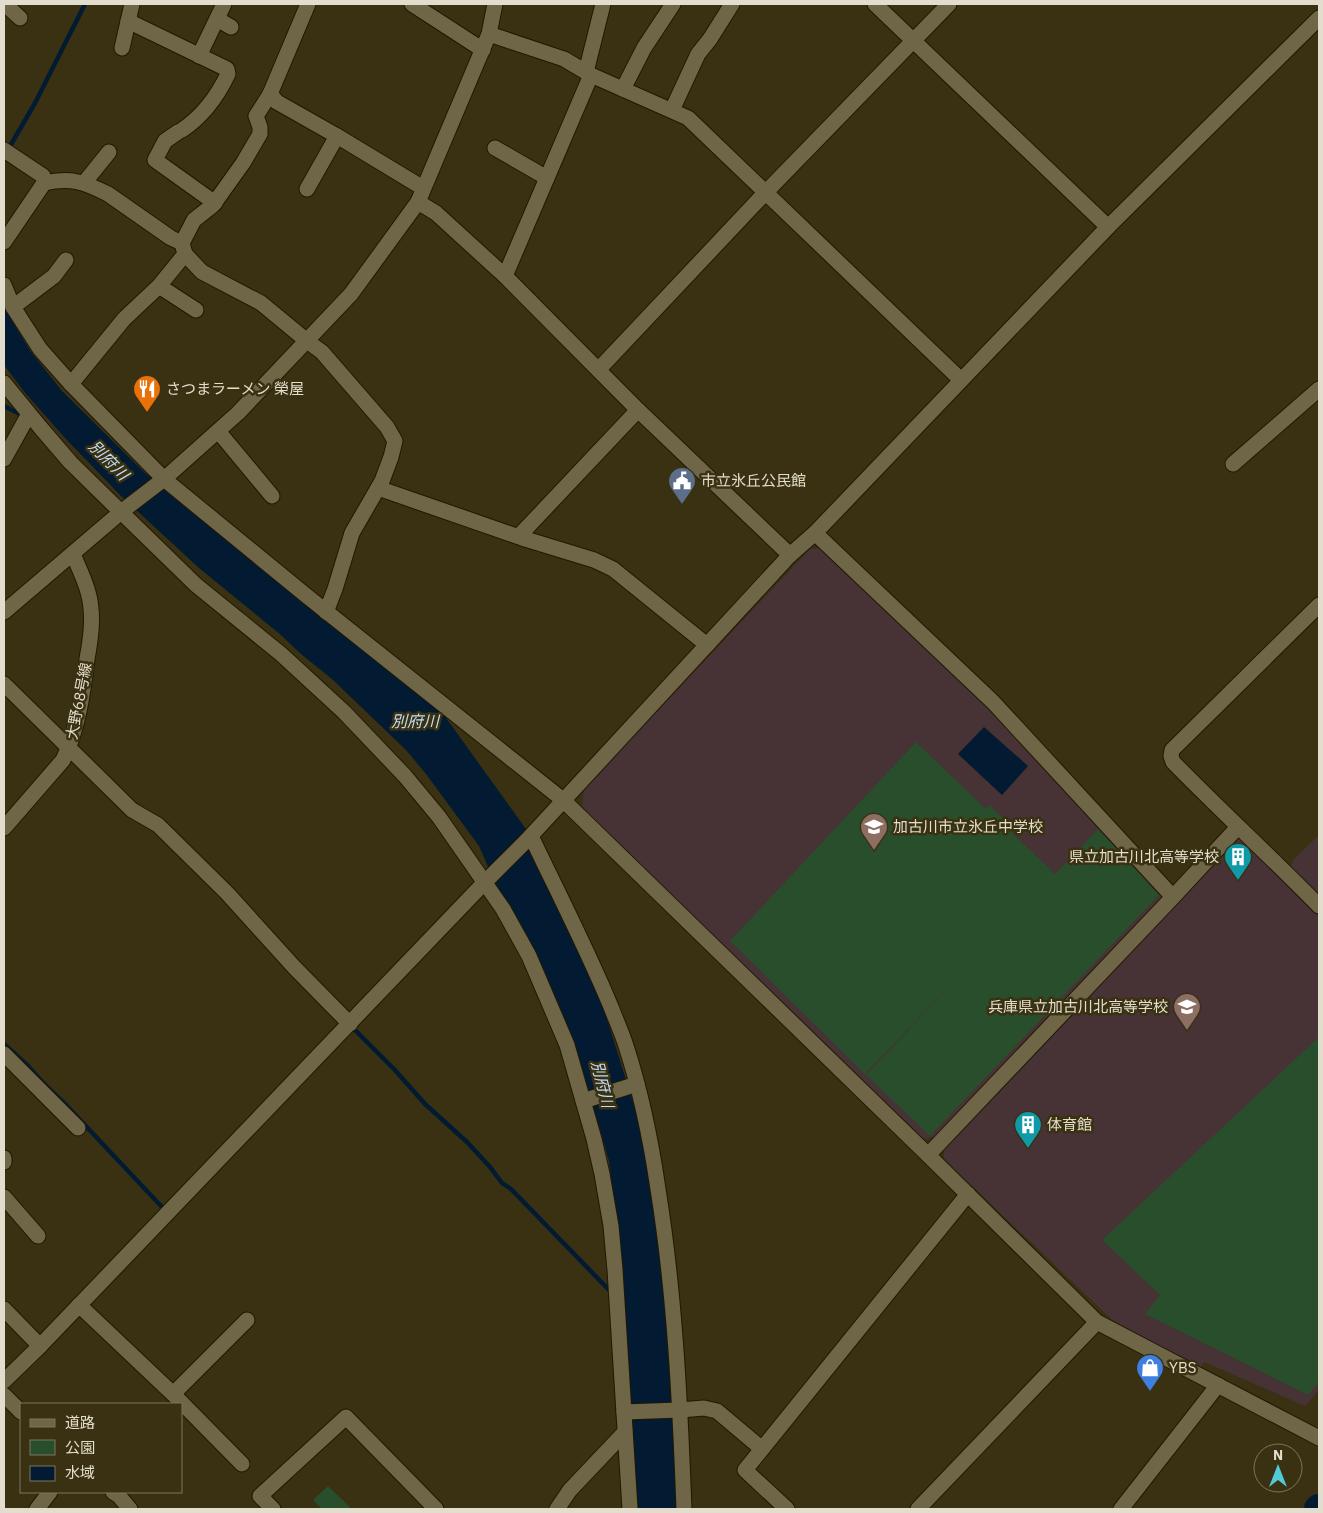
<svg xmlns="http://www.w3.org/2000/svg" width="1323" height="1513" font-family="'IBM Plex Sans','Noto Sans JP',sans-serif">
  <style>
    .education { fill: #473236 }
    .green { fill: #294e2b }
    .water { fill: #021b32 }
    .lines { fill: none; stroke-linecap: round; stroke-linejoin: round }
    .stream { stroke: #021b32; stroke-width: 4.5 }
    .river { stroke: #021b32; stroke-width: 28 }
    .street-casing { stroke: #201800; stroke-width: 17 }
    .secondary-casing { stroke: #201800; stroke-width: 17 }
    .street { stroke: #6f6647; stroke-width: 15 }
    .secondary { stroke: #6f6647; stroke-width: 15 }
    .labels { text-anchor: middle; stroke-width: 5; stroke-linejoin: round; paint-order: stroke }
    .poi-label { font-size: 15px; fill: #e2ddcc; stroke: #393112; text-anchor: start }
    .street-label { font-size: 15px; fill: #e2ddcc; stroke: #393112 }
    .water-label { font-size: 16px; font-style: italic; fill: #c0dcf8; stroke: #393112 }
  </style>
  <rect width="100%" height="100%" fill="#393112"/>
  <!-- education -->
  <g class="education">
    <path d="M822 548 985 703 1160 891 1161 899 935 1137 924 1139 582 810 584 789 810 549Z"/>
    <path d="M1319 835V899L1290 870 1293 860Z"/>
    <path d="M1238 837H1244L1319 915V1390L1305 1406 1204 1362 1200 1369 1111 1319 944 1159V1147Z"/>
  </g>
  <!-- green -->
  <g class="green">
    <path d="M916 742 986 809 989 805 1014 828 1011 832 1055 874 1098 829 1159 895 930 1136 866 1075 961 974 865 1074 730 941Z"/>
    <path d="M1319 1037V1382L1308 1395 1145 1314 1160 1295 1102 1240Z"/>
    <path d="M328 1486 352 1509H322L313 1500Z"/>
  </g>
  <!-- water -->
  <g class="water">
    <path d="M4 308 31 352 62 391 145 473 436 704 526 829 532 850 601 1000 641 1128 657 1212 674 1385 676 1509H634L617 1223 609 1161 579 1057 565 1019 536 955 496 885 479 846 426 774 406 750 332 679 301 654 281 635 199 568 121 496 65 438 26 394 4 365Z"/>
    <path d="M984 727 1028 766 1002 795 958 754Z"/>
  </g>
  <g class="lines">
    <!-- stream -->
    <g class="stream">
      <path d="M9 148 35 103 85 4"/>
      <path d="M4 406 22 415"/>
      <path d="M354 1029 394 1069 425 1104 467 1142 490 1167 502 1183 511 1189 611 1292"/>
      <path d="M4 1044 27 1065 45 1085 66 1105 161 1206"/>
    </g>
    <!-- river -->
    <path class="river" d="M1318 1509 1319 1508"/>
    <defs>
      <g id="street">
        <path d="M412 4 483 50"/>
        <path d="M875 4 1108 227"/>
        <path d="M8 7 20 18"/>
        <path d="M217 19 231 27"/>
        <path d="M128 21 227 69 228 74C217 97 203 116 182 130"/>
        <path d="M489 34 564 59 591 75 688 118 961 380"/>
        <path d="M122 48 132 4"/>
        <path d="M199 56 224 4"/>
        <path d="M586 72 603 4"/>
        <path d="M623 89 644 48 673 4"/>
        <path d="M270 94 277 102 337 136 307 189"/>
        <path d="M672 110 698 54 710 39 732 4"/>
        <path d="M178 132 165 141 155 160 215 203"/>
        <path d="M337 136 423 188"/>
        <path d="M495 148 547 178"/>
        <path d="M4 150 43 176 44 183C71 177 84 182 108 194L171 238 182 243"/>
        <path d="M84 183 109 152"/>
        <path d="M418 202 436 213 505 276 638 410 790 555"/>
        <path d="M4 242 44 183"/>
        <path d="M185 254 202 272 261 303 307 341 322 352 387 427 395 441 391 457 382 481 352 533 335 589 326 612"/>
        <path d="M505 276 591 75"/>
        <path d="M4 285 13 307 40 349 71 384 164 479 308 597 563 800 928 1155 1097 1322 1319 1438"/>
        <path d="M159 286 196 310"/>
        <path d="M13 307 54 276 66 260"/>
        <path d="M599 369 766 192 949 4"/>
        <path d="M4 383 40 427 70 462 121 512 196 585 281 654 344 712 405 776 439 817 503 909 529 956 567 1045 594 1139 602 1174 611 1226 615 1270 630 1509"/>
        <path d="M71 384 124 319 159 286 185 254 182 243 194 220 213 205 243 163 260 134V127L256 116 270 94 308 4"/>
        <path d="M218 431 272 496"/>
        <path d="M4 459 29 414"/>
        <path d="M1233 464 1319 389"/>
        <path d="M378 488 522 538 594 560 613 569 707 645"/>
        <path d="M815 533 993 702 1173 897"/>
        <path d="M519 536 638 410"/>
        <path d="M1319 605 1172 750 1171 756 1173 762C1221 811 1271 857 1319 906"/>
        <path d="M4 612 121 512 164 479 238 413 351 294 418 202 489 34 495 4"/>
        <path d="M4 684 132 810 158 825 227 893 294 967 350 1024"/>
        <path d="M531 836C558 893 587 949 611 1007 616 1020 622 1033 626 1046 641 1092 651 1141 658 1189 675 1295 680 1402 684 1509"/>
        <path d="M4 1054 78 1128"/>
        <path d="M583 1101 637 1084"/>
        <path d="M928 1155 1173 897 1238 827"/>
        <path d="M4 1158V1162"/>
        <path d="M4 1197 38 1236"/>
        <path d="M79 1305 173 1394 242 1464"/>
        <path d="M4 1309 40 1346"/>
        <path d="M4 1381 40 1346 484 883 526 841 790 555 815 533 1108 227 1319 18"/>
        <path d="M173 1394 247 1320"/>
        <path d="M624 1412 680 1410 704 1408 717 1411 762 1449"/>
        <path d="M37 1509 50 1492"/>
        <path d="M273 1509 260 1496 346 1417 436 1509"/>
        <path d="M557 1509 570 1490 625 1432"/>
        <path d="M787 1509 745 1470 968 1194"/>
        <path d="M918 1509 1097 1322"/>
        <path d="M1121 1509 1218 1385"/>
      </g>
      <g id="secondary">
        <path d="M4 828 63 760C78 729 83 693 87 659 90 643 93 625 91 609 90 590 80 571 73 554"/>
        <path d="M4 1395 21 1412"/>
        <path d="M113 1492 119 1496 130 1509"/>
      </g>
    </defs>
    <!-- street casing -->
    <use href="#street" class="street-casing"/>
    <!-- secondary casing -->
    <use href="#secondary" class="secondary-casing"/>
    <!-- street -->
    <use href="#street" class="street"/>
    <!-- secondary -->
    <use href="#secondary" class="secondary"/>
  </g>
  <!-- icons -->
  <defs>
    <symbol id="restaurant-pin" viewBox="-11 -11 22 30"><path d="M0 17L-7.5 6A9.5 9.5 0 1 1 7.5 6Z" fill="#e8710a" stroke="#393112"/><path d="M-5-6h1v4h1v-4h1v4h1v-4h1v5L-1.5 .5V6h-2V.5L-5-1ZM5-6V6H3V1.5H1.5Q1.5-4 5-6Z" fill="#fff"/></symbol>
    <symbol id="civic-pin" viewBox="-11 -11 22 30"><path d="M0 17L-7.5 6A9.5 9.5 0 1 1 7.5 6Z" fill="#5c6f8a" stroke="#393112"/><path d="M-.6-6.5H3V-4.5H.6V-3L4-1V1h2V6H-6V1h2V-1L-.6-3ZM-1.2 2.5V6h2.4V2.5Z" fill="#fff"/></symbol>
    <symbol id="school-pin" viewBox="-11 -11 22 30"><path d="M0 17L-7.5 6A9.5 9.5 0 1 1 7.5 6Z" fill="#8d6e63" stroke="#393112"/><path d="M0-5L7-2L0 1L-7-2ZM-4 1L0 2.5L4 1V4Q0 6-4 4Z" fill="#fff"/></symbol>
    <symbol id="building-pin" viewBox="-11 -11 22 30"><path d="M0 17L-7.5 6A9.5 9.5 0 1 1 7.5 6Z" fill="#0f9aa8" stroke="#393112"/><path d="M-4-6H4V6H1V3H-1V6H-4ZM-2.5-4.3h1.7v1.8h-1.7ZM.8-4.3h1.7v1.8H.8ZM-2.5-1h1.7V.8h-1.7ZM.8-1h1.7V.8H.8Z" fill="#fff"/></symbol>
    <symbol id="shop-pin" viewBox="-11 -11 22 30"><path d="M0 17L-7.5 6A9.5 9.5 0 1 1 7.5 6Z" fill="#3f7fe0" stroke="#393112"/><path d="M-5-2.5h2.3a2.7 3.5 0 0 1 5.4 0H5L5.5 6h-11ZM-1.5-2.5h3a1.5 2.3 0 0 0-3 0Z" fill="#fff"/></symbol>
  </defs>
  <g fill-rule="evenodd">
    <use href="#restaurant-pin" x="131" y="373" width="32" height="43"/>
    <use href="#civic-pin" x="666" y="465" width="32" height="43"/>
    <use href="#school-pin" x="858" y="811" width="32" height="43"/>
    <use href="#building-pin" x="1222" y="841" width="32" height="43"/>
    <use href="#school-pin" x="1171" y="991" width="32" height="43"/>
    <use href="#building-pin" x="1012" y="1109" width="32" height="43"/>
    <use href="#shop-pin" x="1134" y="1352" width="32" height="43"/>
  </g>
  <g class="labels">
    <!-- poi labels -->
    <g class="poi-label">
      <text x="166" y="394">さつまラーメン 榮屋</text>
      <text x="701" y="486">市立氷丘公民館</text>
      <text x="893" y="832">加古川市立氷丘中学校</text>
      <text x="1219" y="862" text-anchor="end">県立加古川北高等学校</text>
      <text x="1168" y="1012" text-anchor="end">兵庫県立加古川北高等学校</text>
      <text x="1047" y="1130">体育館</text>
      <text x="1169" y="1373">YBS</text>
    </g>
    <!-- street labels -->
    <g class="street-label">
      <text transform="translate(79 701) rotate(-79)" y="5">大野68号線</text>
    </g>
    <!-- water labels -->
    <g class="water-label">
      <text transform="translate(109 460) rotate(45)" y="6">別府川</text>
      <text x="415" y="727">別府川</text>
      <text transform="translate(603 1084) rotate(76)" y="6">別府川</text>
    </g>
  </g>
  <!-- border -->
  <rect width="1323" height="1513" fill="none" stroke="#e2ddcc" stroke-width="10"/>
  <!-- legend -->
  <rect x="20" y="1403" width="162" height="90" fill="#393112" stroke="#7d765c"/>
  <rect x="30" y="1419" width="25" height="8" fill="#6f6647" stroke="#7d765c"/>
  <text x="65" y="1428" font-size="15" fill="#e2ddcc">道路</text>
  <rect x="30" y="1440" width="25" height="15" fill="#294e2b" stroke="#7d765c"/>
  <text x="65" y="1453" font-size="15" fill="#e2ddcc">公園</text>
  <rect x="30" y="1466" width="25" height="15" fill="#021b32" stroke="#7d765c"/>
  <text x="65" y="1478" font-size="15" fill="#e2ddcc">水域</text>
  <!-- north arrow -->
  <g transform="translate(1278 1468)"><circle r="24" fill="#393112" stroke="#7d765c"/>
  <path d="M0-4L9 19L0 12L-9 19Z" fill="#52cbd9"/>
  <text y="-8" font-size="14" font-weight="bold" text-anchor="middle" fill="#e2ddcc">N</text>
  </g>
</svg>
